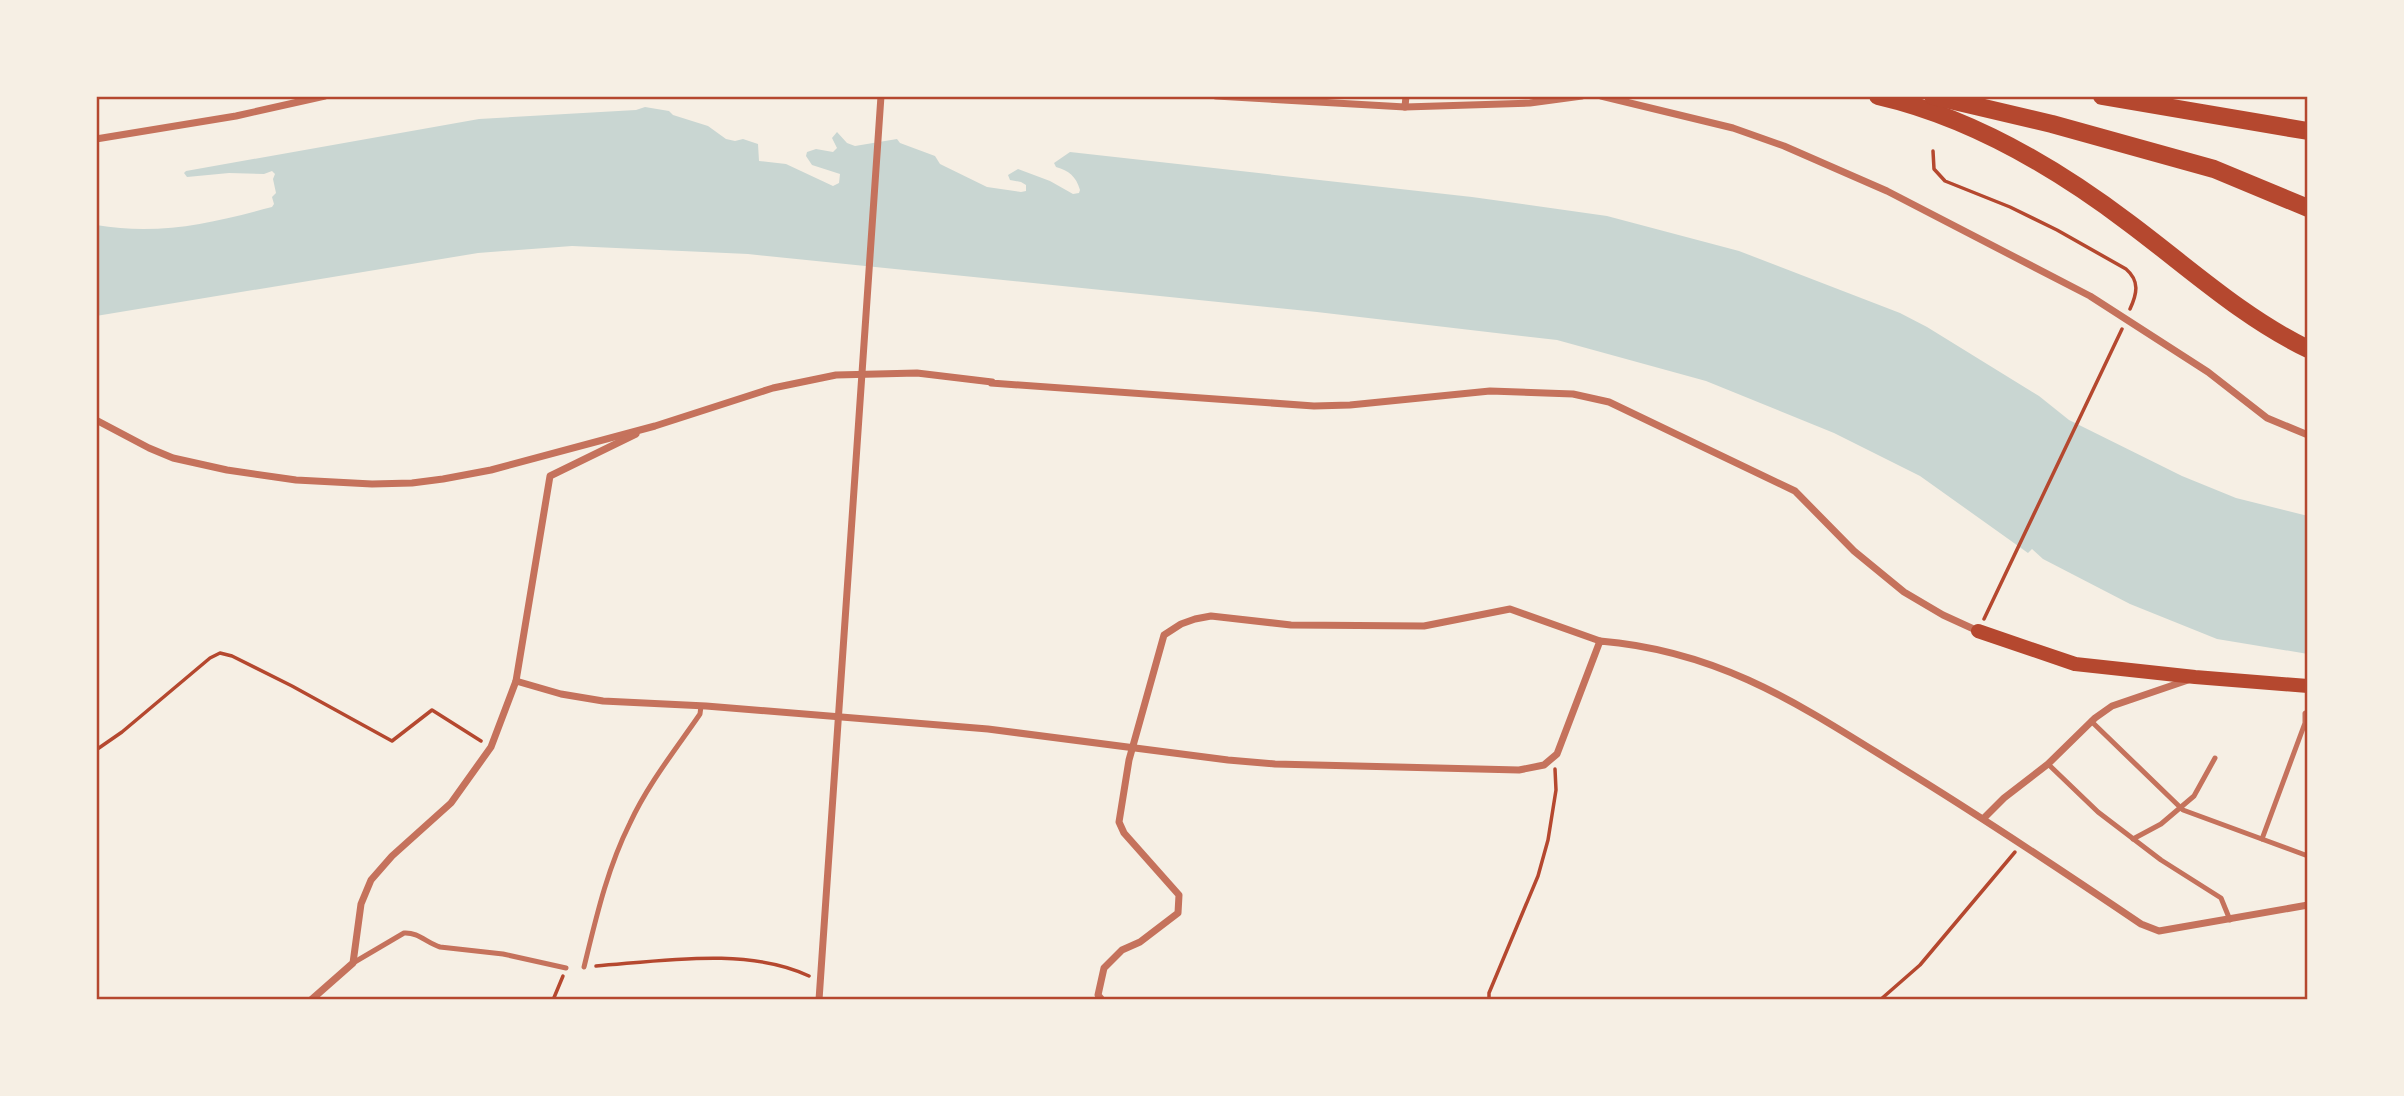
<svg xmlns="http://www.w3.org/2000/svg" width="2404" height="1096" font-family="Inter,sans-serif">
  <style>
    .water { fill: #c9d6d2 }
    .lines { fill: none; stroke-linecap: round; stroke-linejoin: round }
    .path { stroke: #b5482f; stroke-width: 3.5 }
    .service { stroke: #c5725c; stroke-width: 5 }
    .minor { stroke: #c5725c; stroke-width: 7 }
    .secondary { stroke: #b5482f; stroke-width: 14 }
    .motorway { stroke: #b5482f; stroke-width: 18 }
    .neatline { fill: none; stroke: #b5482f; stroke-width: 2.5 }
  </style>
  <rect width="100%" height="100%" fill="#f6efe4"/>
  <!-- water -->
  <path class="water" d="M645 107 669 111 673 115 708 126 726 139 735 141 743 139 758 144 759 161 786 164 833 186 839 183 840 174 812 165 806 156 807 152 816 149 833 152 837 148 832 138 837 132 847 143 855 146 897 139 900 143 935 156 940 164 987 187 1021 192 1026 191V185L1021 182 1010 180 1008 175 1018 169 1050 181 1073 194 1079 193 1080 190C1076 176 1069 171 1056 167L1054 163 1070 152 1472 197 1607 216 1739 251 1900 313 1927 327 2039 396 2069 420 2182 476 2236 498 2308 516V654L2217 639 2130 604 2043 559 2032 549 2028 553 1920 476 1834 433 1706 381 1557 340 1317 312 748 254 572 246 478 253 96 316V225C160 236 211 223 272 207L274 204 272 197 276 193 273 179 275 174 272 171 264 174 229 173 187 177 184 173 186 171 479 119 636 110Z"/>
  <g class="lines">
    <!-- path -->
    <g class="path">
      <path d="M1933 151 1934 169 1945 181 2010 207 2057 230 2126 269C2140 281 2137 294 2130 309"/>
      <path d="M1984 619 2122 329"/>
      <path d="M96 750 122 732 210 658 220 653 232 656 292 686 392 741 432 710 481 741"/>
      <path d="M596 966C662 961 749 947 809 976"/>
      <path d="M553 1000 563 976"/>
      <path d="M1489 1000V993L1538 876 1548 840 1556 790 1555 769"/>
      <path d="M1880 1000 1920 965 2015 852"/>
    </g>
    <!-- service -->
    <g class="service">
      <path d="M2091 721 2183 810 2308 856"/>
      <path d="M2048 764 2098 812 2161 860 2221 898 2230 920"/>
      <path d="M2133 839 2161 824 2194 796 2215 758"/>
      <path d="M2262 839 2305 723V713L2308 712"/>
      <path d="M353 963 404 933C418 932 427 943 440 947L503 954 566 968"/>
      <path d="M584 967C596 918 607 869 630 823 648 784 676 749 700 714L701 706"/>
    </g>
    <!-- minor -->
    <g class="minor">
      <path d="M1216 96 1405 107 1530 103 1582 96"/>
      <path d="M1601 96 1733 128 1784 146 1887 191 2090 296 2208 372 2267 418 2308 435"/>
      <path d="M1405 107 1406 96"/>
      <path d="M96 139 236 116 325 96"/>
      <path d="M96 420 149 448 173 458 227 470 296 480 372 484 412 483 443 479 491 470 655 426 773 388 836 375 917 373 992 382 991 383 1314 406 1350 405 1490 391 1573 394 1609 402 1795 491 1854 551 1904 592 1943 615 1978 631"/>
      <path d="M516 681 561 694 603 701 706 706 988 729 1228 760 1275 764 1519 770 1544 765 1557 754 1600 641C1721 651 1800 705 1900 767 1982 817 2061 870 2141 924L2159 931 2308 905"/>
      <path d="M1984 818 2004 798 2048 764 2095 718 2112 706 2191 679"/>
      <path d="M311 1000 353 963 361 904 371 880 392 856 451 803 491 747 516 681 550 476 636 434"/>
      <path d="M819 1000 881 96"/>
      <path d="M1102 1000 1098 995 1104 968 1122 950 1140 942 1178 913 1179 895 1124 833 1119 822 1129 760 1164 635 1181 624 1195 619 1211 616 1291 625 1424 626 1510 609 1600 641"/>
    </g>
    <!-- secondary -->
    <path class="secondary" d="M1978 631 2075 664 2195 677 2308 686"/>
    <!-- motorway -->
    <g class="motorway">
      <path d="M1878 96C1970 117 2055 167 2129 223 2188 267 2242 317 2308 349"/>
      <path d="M1933 96 2052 124 2214 169 2308 208"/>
      <path d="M2102 96 2308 131"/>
    </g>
  </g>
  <!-- border -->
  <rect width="2404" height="1096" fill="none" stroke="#f6efe4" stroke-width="196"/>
  <rect x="98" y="98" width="2208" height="900" class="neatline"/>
</svg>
